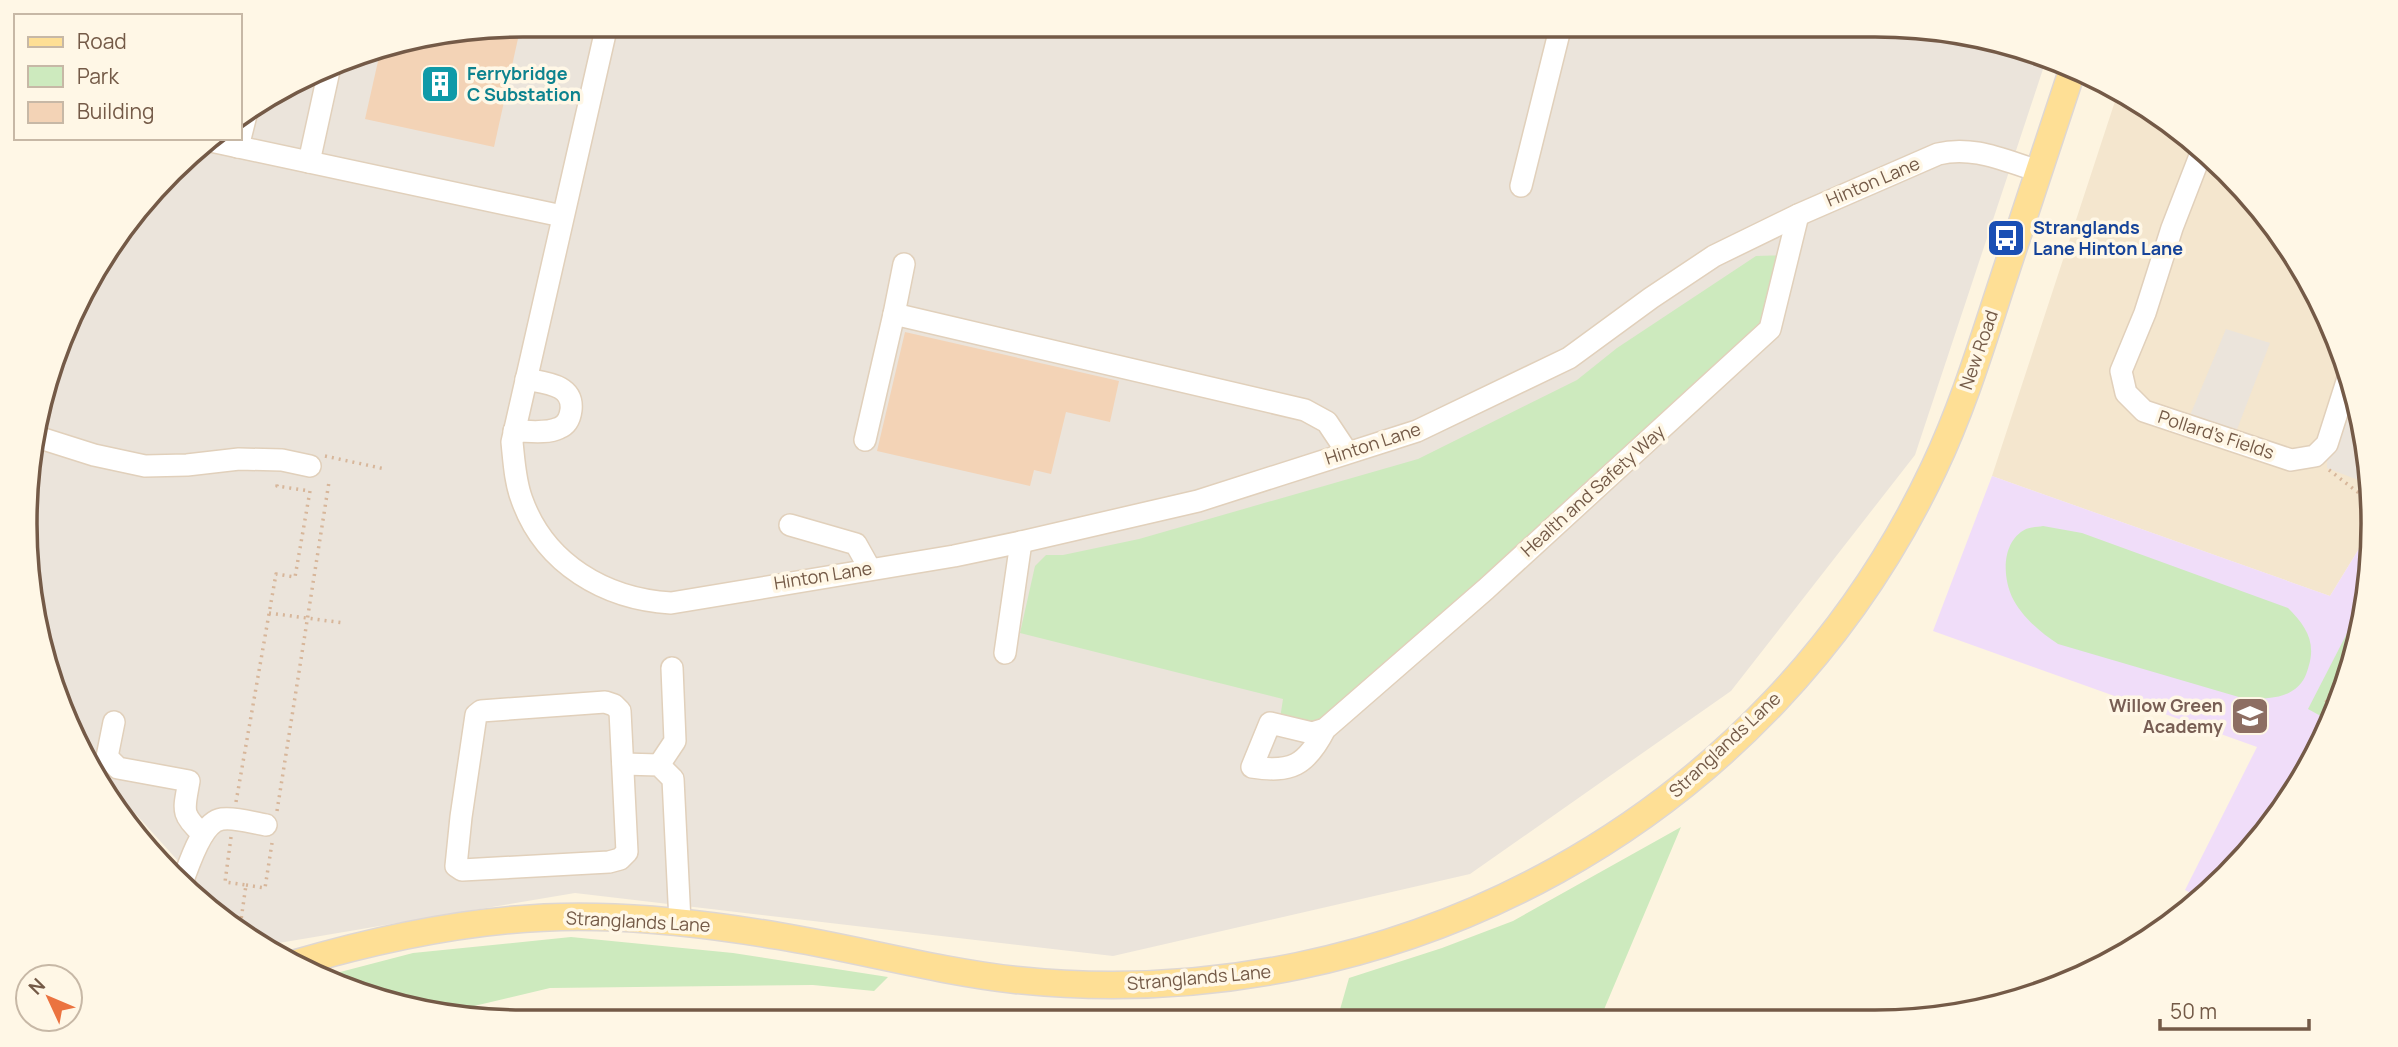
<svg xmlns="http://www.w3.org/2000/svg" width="2398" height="1047" font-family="Manrope,sans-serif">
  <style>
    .residential { fill: #f4e6ce }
    .industrial { fill: #ebe4db }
    .education { fill: #f0ddf9 }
    .green { fill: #cdeabe }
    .building { fill: #f3d3b6 }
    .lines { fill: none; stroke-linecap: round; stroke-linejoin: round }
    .minor-casing { stroke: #e1d0bb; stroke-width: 24 }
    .major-casing { stroke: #ded7d3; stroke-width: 29 }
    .path { stroke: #d7b69a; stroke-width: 3.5; stroke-dasharray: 2 5; stroke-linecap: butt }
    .minor { stroke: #fff; stroke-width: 21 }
    .major { stroke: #fedf95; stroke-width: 26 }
    .labels { text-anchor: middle; stroke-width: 7; stroke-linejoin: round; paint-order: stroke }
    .culture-label { font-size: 18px; font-weight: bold; fill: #0d838f; stroke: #fff7e6; text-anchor: start }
    .street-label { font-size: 18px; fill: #745a47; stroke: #fff7e6 }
    .transit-label { font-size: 18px; font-weight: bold; fill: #164399; stroke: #fff7e6; text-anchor: start }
    .education-label { font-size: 18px; font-weight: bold; fill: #785e54; stroke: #fff7e6; text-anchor: end }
    .rim { fill: none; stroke: #745a47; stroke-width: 3.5 }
  </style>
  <rect width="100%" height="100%" fill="#fdf4e0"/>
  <!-- residential -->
  <path class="residential" d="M2119 89 2204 149 2271 220 2322 303 2357 395 2372 491 2371 535 2368 534 2330 596 1992 476Z"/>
  <!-- industrial -->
  <g class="industrial">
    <path d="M524 25H1875L2035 51 2047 57 1915 455 1731 691 1470 874 1113 956 575 893 261 946 243 933 106 781 91 772 51 684 29 589 34 427 91 274 195 148 209 138H240V116L274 91 363 51Z"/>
    <path d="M2226 329 2270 343 2233 440 2186 425Z"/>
    <path d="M2338 412 2361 421 2371 485 2327 468V444Z"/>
  </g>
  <!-- education -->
  <path class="education" d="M1992 476 2330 596 2368 534 2371 535 2369 589 2347 684 2271 827 2200 898 2185 890 2257 747 1933 631Z"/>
  <!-- green -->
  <g class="green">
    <path d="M1786 255 1770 329 1325 729 1279 725 1283 699 1020 633 1035 566 1046 555H1063L1139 539 1418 459 1577 380 1617 348 1756 256Z"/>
    <path d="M2043 526 2082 533 2288 608C2305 625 2316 641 2309 665 2306 677 2302 685 2292 691 2280 699 2263 698 2249 700L2058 644C2041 633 2021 616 2012 597 2002 575 2002 541 2026 529 2030 527 2038 527 2043 526Z"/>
    <path d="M2360 608 2364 610 2347 684 2328 720 2308 709Z"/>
    <path d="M1681 827 1600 1019 1337 1020 1349 978 1442 948 1513 921Z"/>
    <path d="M571 937 733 953 888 977 874 991 813 985 550 988 453 1011 363 996 321 977 413 953Z"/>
  </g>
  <!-- building -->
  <g class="building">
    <path d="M521 25 494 147 365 119 381 48Z"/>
    <path d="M905 332 1119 381 1110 422 1066 412 1051 474 1034 470 1030 486 877 451Z"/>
  </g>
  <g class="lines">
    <defs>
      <g id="minor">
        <path d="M607 25 512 442C514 461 515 482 522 500 545 564 605 599 671 603L954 556 1021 542 1198 501 1417 431 1569 358 1651 298 1714 256 1798 215 1938 154C1973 145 2005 161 2039 171"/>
        <path d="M206 140 562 216"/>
        <path d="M238 147 247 111"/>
        <path d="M2203 148 2172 228 2145 313 2121 371 2126 393 2144 411 2291 460 2315 456 2327 444 2349 375"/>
        <path d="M309 162 330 66"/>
        <path d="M1521 186 1561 25"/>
        <path d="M894 314 904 264"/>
        <path d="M514 431C528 431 547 434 559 428 567 425 570 418 571 410 574 384 544 383 526 379"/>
        <path d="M34 436 94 455 145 466 187 465 239 459 282 460 310 466"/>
        <path d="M865 440 894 314 1305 410 1327 422 1347 452"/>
        <path d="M790 525 856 544 870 569"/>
        <path d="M1005 653 1021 542"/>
        <path d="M605 702 614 705 620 711 627 852 620 859 609 862 462 870 456 866 461 817 476 715 481 711Z"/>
        <path d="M114 722 107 757 118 768 189 781C184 810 180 814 203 834"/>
        <path d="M1325 729 1312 733 1270 723 1252 767C1291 773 1306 766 1325 729L1486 589 1770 329 1798 215"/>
        <path d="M623 764 659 765 673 779 680 922"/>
        <path d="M659 765 675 741 672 668"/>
        <path d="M175 874 198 902"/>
        <path d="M182 883C189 865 201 822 222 819 236 817 253 823 266 825"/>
      </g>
      <path id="major" d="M293 964C391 935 494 914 597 917 658 918 719 926 779 936 858 949 936 971 1016 980 1399 1020 1769 818 1934 468 1962 409 1981 347 2001 286 2025 213 2049 141 2073 68"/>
    </defs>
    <!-- minor casing -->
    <use href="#minor" class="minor-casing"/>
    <!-- major casing -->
    <use href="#major" class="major-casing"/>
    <!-- path -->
    <g class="path">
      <path d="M325 456 385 469"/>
      <path d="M2329 470 2372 503"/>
      <path d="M269 613 344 623"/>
      <path d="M2333 710 2324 706 2357 643"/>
      <path d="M236 802 276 574 295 577 310 491 277 486 278 480"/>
      <path d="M277 811 329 482"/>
      <path d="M231 837 225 882 246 885 241 920 233 926"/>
      <path d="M246 885 265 888 272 843"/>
    </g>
    <!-- minor -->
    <use href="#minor" class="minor"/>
    <!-- major -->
    <use href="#major" class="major"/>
  </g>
  <!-- icons -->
  <defs>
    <symbol id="building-square" viewBox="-11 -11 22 22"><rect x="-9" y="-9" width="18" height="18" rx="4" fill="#0f9aa8" stroke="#fff7e6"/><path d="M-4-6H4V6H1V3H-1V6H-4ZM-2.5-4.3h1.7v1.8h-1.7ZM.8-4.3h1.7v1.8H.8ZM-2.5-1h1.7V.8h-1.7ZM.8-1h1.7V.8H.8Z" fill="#fff"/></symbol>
    <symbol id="bus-square" viewBox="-11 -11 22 22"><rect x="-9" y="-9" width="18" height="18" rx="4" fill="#1a4fb4" stroke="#fff7e6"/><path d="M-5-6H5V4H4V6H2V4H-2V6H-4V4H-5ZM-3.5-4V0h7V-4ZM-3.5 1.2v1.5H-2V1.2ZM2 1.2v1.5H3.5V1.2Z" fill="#fff"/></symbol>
    <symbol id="school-square" viewBox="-11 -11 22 22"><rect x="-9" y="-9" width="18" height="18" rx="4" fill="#8d6e63" stroke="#fff7e6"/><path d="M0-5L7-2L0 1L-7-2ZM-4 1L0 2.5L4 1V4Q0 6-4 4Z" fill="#fff"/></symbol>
  </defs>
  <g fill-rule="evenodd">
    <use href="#building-square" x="418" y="62" width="44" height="44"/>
    <use href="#bus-square" x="1984" y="216" width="44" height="44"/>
    <use href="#school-square" x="2228" y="694" width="44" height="44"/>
  </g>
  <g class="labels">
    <!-- culture labels -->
    <g class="culture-label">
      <text x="467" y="80">Ferrybridge<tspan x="467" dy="21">C Substation</tspan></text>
    </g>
    <!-- street labels -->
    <g class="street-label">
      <text transform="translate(1873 182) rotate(-23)" y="6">Hinton Lane</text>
      <text transform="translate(1979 350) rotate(-71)" y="6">New Road</text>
      <text transform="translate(2216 435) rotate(18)" y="6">Pollard's Fields</text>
      <text transform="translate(1373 444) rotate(-18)" y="6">Hinton Lane</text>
      <text transform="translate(1593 491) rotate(-42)" y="6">Health and Safety Way</text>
      <text transform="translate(823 576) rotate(-9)" y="6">Hinton Lane</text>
      <text transform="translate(1725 745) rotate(-43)" y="6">Stranglands Lane</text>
      <text transform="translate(638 922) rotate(3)" y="6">Stranglands Lane</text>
      <text transform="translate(1199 978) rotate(-5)" y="6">Stranglands Lane</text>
    </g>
    <!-- transit labels -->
    <g class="transit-label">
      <text x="2033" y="234">Stranglands<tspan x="2033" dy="21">Lane Hinton Lane</tspan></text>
    </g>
    <!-- education labels -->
    <g class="education-label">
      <text x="2223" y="712">Willow Green<tspan x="2223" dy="21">Academy</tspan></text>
    </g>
  </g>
  <!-- crop -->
  <path d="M0 0H2398V1047H0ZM523 37H1875A486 486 0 0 1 2361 523V524A486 486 0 0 1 1875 1010H523A486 486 0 0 1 37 524V523A486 486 0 0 1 523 37Z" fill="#fff7e6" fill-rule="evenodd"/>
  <path class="rim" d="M523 37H1875A486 486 0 0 1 2361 523V524A486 486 0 0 1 1875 1010H523A486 486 0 0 1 37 524V523A486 486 0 0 1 523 37Z"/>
  <!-- legend -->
  <rect x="14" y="14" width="228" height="126" fill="#fff7e6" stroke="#c7b8a6" stroke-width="2"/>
  <rect x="28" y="37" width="35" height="10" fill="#fedf95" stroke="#c7b8a6" stroke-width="2"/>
  <text x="77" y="49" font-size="21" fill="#745a47">Road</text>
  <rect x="28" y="66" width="35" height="21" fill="#cdeabe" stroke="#c7b8a6" stroke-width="2"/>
  <text x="77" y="84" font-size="21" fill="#745a47">Park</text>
  <rect x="28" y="102" width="35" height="21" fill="#f3d3b6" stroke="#c7b8a6" stroke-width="2"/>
  <text x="77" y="119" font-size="21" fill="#745a47">Building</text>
  <!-- north arrow -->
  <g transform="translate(49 998) rotate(314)"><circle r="33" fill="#fff7e6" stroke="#c7b8a6" stroke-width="2"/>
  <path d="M0-5L12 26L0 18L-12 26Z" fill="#eb7340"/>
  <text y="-10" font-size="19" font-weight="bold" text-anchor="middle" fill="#745a47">N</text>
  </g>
  <!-- scale -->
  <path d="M2160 1019v10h149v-10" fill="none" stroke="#745a47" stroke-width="3.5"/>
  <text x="2170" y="1019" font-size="21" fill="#745a47" stroke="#fff7e6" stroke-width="5" paint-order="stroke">50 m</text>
</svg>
